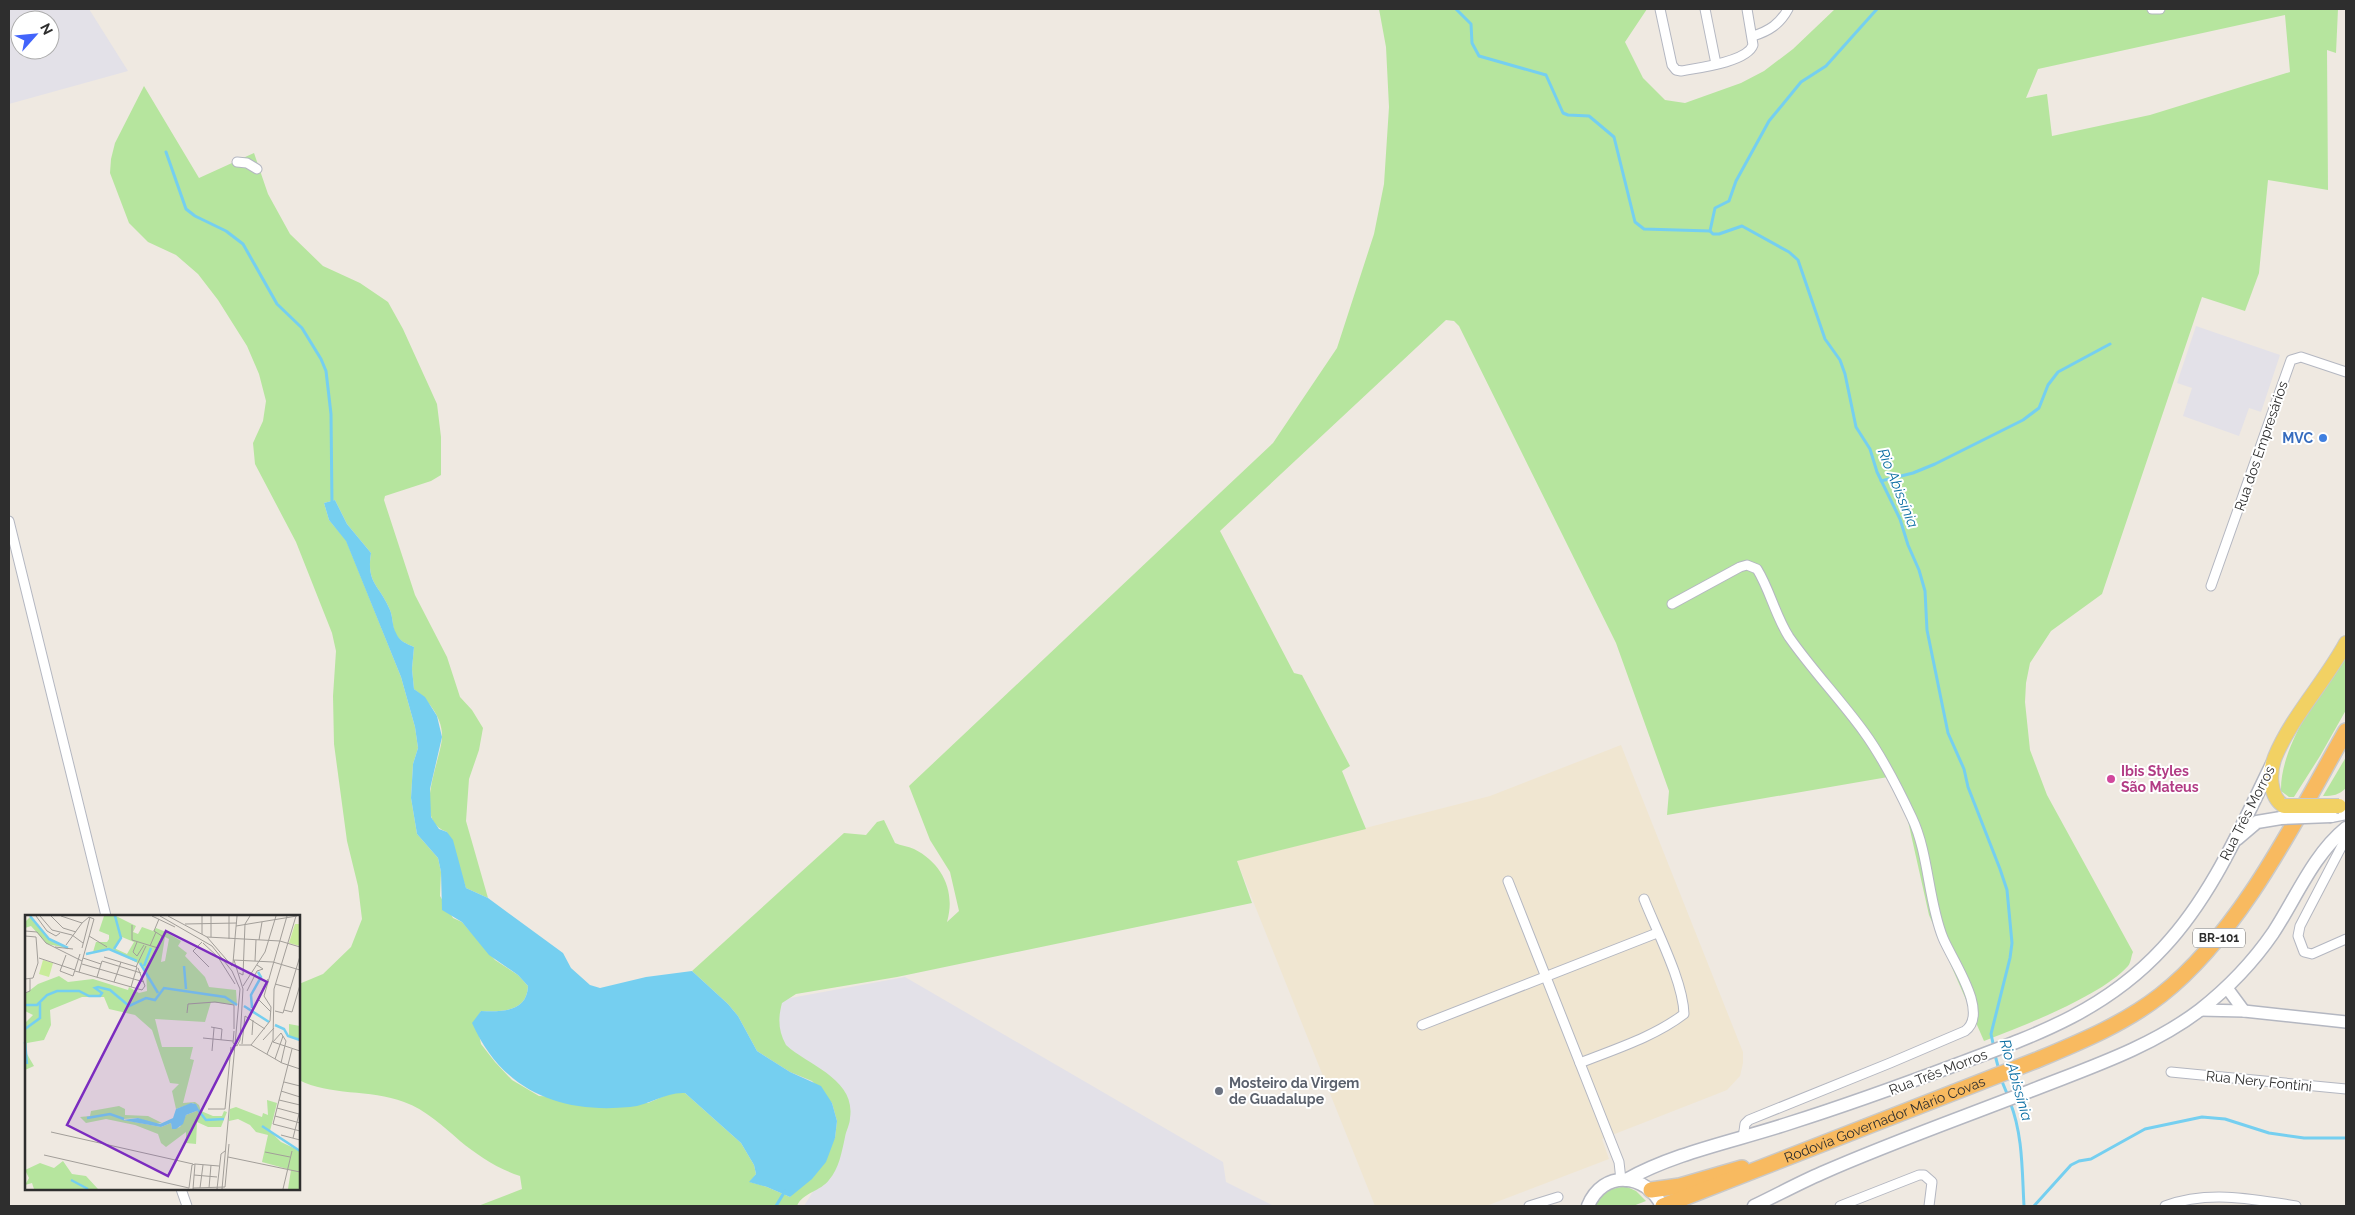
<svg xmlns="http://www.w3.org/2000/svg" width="2355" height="1215" font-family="Raleway,sans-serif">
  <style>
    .industrial { fill: #e3e1e8; fill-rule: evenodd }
    .education { fill: #f0e6d1 }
    .green { fill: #b6e59e; fill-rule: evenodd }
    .water { fill: #75cff0 }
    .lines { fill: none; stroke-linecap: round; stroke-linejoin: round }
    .stream { stroke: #75cff0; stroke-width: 3 }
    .minor-casing { stroke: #b4b7c1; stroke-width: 11 }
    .tertiary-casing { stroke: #b4b7c1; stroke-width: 14 }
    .secondary-casing { stroke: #b4b7c1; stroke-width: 15 }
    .primary-casing { stroke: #c9c9c9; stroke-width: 16 }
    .trunk-casing { stroke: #c9c9c9; stroke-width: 18 }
    .minor { stroke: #fff; stroke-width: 9 }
    .tertiary { stroke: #fff; stroke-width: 11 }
    .secondary { stroke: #fff; stroke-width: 12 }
    .primary { stroke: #f2d163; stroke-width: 14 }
    .trunk { stroke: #f8ba60; stroke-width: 15 }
    .secondary-bridge-casing { stroke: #b4b7c1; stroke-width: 15; stroke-linecap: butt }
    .primary-bridge-casing { stroke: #c9c9c9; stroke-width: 16; stroke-linecap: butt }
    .secondary-bridge { stroke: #fff; stroke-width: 12 }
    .primary-bridge { stroke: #f2d163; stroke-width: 14 }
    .shop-dot { fill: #3f7fe0; stroke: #fff; stroke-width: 2 }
    .hotel-dot { fill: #d1479c; stroke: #fff; stroke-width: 2 }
    .worship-dot { fill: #6b7280; stroke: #fff; stroke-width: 2 }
    .labels { text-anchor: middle; stroke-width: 4; stroke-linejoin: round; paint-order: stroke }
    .shield { fill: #fff; stroke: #6d6d6d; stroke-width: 1 }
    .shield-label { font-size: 12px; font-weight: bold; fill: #2e2e2e }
    .shop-label { font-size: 14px; font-weight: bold; fill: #366cbe; stroke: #fff; text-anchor: end }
    .street-label { font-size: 14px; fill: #2e2e2e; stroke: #fff }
    .hotel-label { font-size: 14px; font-weight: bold; fill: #b23c85; stroke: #fff; text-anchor: start }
    .worship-label { font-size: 14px; font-weight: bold; fill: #5b616d; stroke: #fff; text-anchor: start }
    .water-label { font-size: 15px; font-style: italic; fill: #0d6fa3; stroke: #fff }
    .inset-river { fill: none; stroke: #75cff0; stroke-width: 2.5 }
    .inset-road { fill: none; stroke: #a29e99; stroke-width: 1 }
    .view { fill: #7b2cbf; fill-opacity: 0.15; stroke: #7b2cbf; stroke-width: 2.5 }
    .inset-edge { fill: none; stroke: #2e2e2e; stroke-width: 2.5 }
  </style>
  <rect width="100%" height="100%" fill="#efe9e1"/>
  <!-- industrial -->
  <g class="industrial">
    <path d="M9 9H89L128 71 9 104ZM20 20H50V50H20Z"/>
    <path d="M2196 326 2280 355 2261 412 2249 408 2239 436 2183 416 2192 388 2177 383Z"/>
    <path d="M905 977 1223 1162 1226 1182 1274 1206H804L837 1152 767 1055 763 1003Z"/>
  </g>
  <!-- education -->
  <path class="education" d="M1621 745 1743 1052V1063L1740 1076 1727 1090 1602 1139 1609 1159 1486 1206H1375L1237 861 1490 796Z"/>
  <!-- green -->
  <g class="green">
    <path d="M1379 9H1647L1625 42 1643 78 1665 100 1685 103 1741 83 1764 71 1793 49 1835 9H2338L2336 53 2327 50 2328 190 2268 180 2259 273 2245 311 2202 297 2102 594 2051 631 2030 663 2026 683 2025 702 2030 750 2047 795 2133 952C2131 956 2131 963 2128 966 2101 996 2023 1026 1984 1041L1929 915 1908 821 1888 777 1667 815 1669 791 1616 643 1459 326 1454 321 1446 320 1220 531 1294 673 1302 675 1350 766 1342 771 1366 829 1237 861 1252 903 897 977 796 994 782 1003C778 1018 778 1031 786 1045 809 1066 856 1079 850 1118 850 1124 846 1131 845 1137 842 1151 839 1169 829 1180 821 1191 802 1193 797 1206H478L522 1189 520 1176C498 1169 477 1155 460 1141 443 1126 426 1110 404 1102 370 1089 329 1096 299 1080V984L323 974 351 947 362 919 358 886 347 841 334 744 333 696 336 651 332 633 296 542 255 464 253 443 263 421 266 401 259 374 247 346 218 300 198 274 176 255 148 242 129 223 110 173 111 159 115 143 144 86 199 178 254 153 268 194 290 234 323 266 360 283 388 302 403 329 437 404 441 437V475L431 481 385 496 384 500 415 595 447 657 460 697 472 710 483 728 479 750 469 779 466 821 488 898 466 888 447 832C411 820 441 761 442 737 443 718 428 700 414 689L412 669 414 647C407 644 399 641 395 633 392 626 393 617 390 610 380 585 366 584 371 553L347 524 335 500 324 503 329 520 346 540 401 677 415 727 418 748 413 764 411 798 417 834 438 858 441 872 440 896 453 918 462 922 495 960 518 975 528 986C527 1012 502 1012 481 1011L476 1020 481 1044 495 1062 512 1080 539 1096 648 1103 671 1093H685L741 1143 754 1165 756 1174 750 1182 767 1187 790 1197 835 1138 837 1121 832 1103 812 1081 790 1072 757 1051 738 1016 728 1004 692 971 844 833 866 835 877 822 884 820 895 843C901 846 908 846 914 849 942 863 956 891 947 922L959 911 950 872 930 840 909 786 1273 443 1337 348 1374 234 1384 184 1389 107 1386 47ZM2285 15 2290 72 2150 115 2052 136 2047 94 2026 98 2038 69Z"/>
    <path d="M2346 655V710L2320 756 2294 797H2289L2281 791C2280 745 2321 692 2346 655Z"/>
    <path d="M2346 757V788C2339 795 2333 796 2323 796Z"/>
    <path d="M1625 1186 1636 1191 1646 1201 1633 1206H1591L1604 1191Z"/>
  </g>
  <!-- water -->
  <path class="water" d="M335 500 347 524 371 553C366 584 380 585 390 610 393 617 392 626 396 633 399 641 407 644 414 647L412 669 414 689 425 697 437 716 442 737 430 789 431 817 439 829 447 832 453 840 466 888 488 898 563 953 571 968 590 985 600 988 646 977 692 971 728 1004 738 1016 757 1051 790 1072 821 1086 832 1103 837 1121 835 1138 826 1162 812 1179 790 1197 767 1187 749 1182 756 1174 754 1165 741 1143 685 1093C665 1092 650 1105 630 1107 558 1114 502 1090 472 1023L481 1011C502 1012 527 1012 528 986L518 975 489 955 462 922 442 910 441 872 438 858 417 834 411 798 413 764 418 748 415 727 401 677 346 541 329 520 324 503Z"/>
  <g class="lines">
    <!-- stream -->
    <g class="stream">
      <path d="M1456 9 1471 24 1472 43 1479 56 1546 75 1563 113 1568 115 1589 116 1614 137 1635 222 1644 229 1710 231 1713 234H1719L1742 226 1789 252 1798 260 1825 339 1840 360 1845 374 1856 427 1870 449 1877 472 1900 519 1908 545 1919 570 1925 591 1927 630 1948 733 1964 769 1968 787 2000 869 2007 890 2012 943 2010 958 1991 1034 1994 1048"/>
      <path d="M166 152 186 209 195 216 226 231 243 244 277 304 302 328 321 359 326 371 331 414 332 505"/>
      <path d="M1710 231 1715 208 1729 201 1736 181 1769 121 1801 82 1826 66 1877 9"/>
      <path d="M1881 481 1913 473 1935 464 2023 420 2039 408 2048 385 2058 372 2110 344"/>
      <path d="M1995 1055 1999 1070"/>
      <path d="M2001 1079 2008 1096"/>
      <path d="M2010 1102C2023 1135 2022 1171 2024 1206"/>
      <path d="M776 1206 785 1191"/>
      <path d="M2034 1206 2071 1165 2079 1161 2091 1159 2145 1129 2202 1117 2225 1119 2269 1133 2304 1138H2346"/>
    </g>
    <defs>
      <g id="minor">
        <path d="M1660 9 1672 65 1676 70 1681 71C1698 68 1747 62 1753 45L1747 9"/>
        <path d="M1705 9 1716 64"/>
        <path d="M2152 9H2160"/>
        <path d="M1753 36C1769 31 1780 24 1788 9"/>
        <path d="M237 162 247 163 257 169"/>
        <path d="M9 521 106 916"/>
        <path d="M2211 586 2291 360 2301 357 2346 372"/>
        <path d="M1672 604 1740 567 1747 565 1757 569C1770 590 1775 615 1789 637 1812 670 1840 699 1864 732 1883 758 1898 788 1912 818 1929 854 1928 901 1943 938 1952 960 1990 1013 1965 1031L1890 1063 1749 1120 1745 1124 1743 1138"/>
        <path d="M2346 838 2300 926 2298 936 2304 952 2312 954 2346 939"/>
        <path d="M1508 881 1619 1162 1621 1180"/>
        <path d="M1422 1025 1657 933"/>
        <path d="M1580 1063C1615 1049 1654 1037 1684 1014 1683 981 1657 932 1644 899"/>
        <path d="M2171 1072 2346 1089"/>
        <path d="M181 1189 187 1206"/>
        <path d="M1529 1206 1558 1197"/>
        <path d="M1840 1206 1919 1175H1924L1932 1182 1929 1206"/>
        <path d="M2165 1206C2208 1190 2253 1199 2296 1206"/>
      </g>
      <g id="tertiary">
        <path d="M2227 988 2244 1011"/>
        <path d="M2200 1010 2244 1011 2346 1022"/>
      </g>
      <g id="secondary">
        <path d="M2331 816 2346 813"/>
        <path d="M2237 839 2257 822 2281 818"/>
        <path d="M1626 1180C1676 1152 1736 1141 1790 1123 1847 1105 1902 1085 1958 1064 2036 1035 2105 1011 2163 948 2212 896 2241 827 2272 764"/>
        <path d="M1588 1206C1603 1169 1646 1173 1662 1206"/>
        <path d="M1754 1206C1777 1195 1799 1183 1822 1173 1890 1143 1961 1118 2030 1091 2088 1068 2150 1048 2200 1010 2228 988 2253 962 2273 933 2296 898 2313 855 2346 828"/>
      </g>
      <path id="primary" d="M2284 806C2269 797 2269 772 2275 757 2292 716 2325 682 2346 643"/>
      <g id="trunk">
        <path d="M1651 1190 1680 1186 1742 1168"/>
        <path id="s1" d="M1663 1206 2037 1060C2080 1042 2124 1024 2161 995 2241 932 2296 819 2346 731"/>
      </g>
    </defs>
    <!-- minor casing -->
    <use href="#minor" class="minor-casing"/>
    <!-- tertiary casing -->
    <use href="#tertiary" class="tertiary-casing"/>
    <!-- secondary casing -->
    <use href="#secondary" class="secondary-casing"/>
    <!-- primary casing -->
    <use href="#primary" class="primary-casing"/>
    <!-- trunk casing -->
    <use href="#trunk" class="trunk-casing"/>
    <!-- minor -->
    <use href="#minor" class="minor"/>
    <!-- tertiary -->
    <use href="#tertiary" class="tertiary"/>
    <!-- secondary -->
    <use href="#secondary" class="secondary"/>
    <!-- primary -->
    <use href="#primary" class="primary"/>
    <!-- trunk -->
    <use href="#trunk" class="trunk"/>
    <defs>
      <path id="secondary-bridge" d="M2281 818 2331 816"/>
      <path id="primary-bridge" d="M2284 806H2339"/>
    </defs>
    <!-- secondary-bridge casing -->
    <use href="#secondary-bridge" class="secondary-bridge-casing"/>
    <!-- primary-bridge casing -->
    <use href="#primary-bridge" class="primary-bridge-casing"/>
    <!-- secondary-bridge -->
    <use href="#secondary-bridge" class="secondary-bridge"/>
    <!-- primary-bridge -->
    <use href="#primary-bridge" class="primary-bridge"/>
  </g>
  <!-- markers -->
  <circle class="shop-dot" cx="2323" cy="438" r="5"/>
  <circle class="hotel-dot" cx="2111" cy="779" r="5"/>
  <circle class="worship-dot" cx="1219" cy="1091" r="5"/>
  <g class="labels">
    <!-- shield labels -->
    <rect class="shield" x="2193" y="928.5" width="52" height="19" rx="4"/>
    <g class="shield-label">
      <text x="2219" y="942">BR-101</text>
    </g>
    <!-- shop labels -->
    <g class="shop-label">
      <text x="2313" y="443">MVC</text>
    </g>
    <!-- street labels -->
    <g class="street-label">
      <text transform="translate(2261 446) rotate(-71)" y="5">Rua dos Empresários</text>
      <text transform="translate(2247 813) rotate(-63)" y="5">Rua Três Morros</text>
      <text transform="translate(1938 1072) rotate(-21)" y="5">Rua Três Morros</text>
      <text transform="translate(2259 1081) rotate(6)" y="5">Rua Nery Fontini</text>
      <text dy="5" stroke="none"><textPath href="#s1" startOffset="238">Rodovia Governador Mário Covas</textPath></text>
    </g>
    <!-- hotel labels -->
    <g class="hotel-label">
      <text x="2121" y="776">Ibis Styles<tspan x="2121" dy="16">São Mateus</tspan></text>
    </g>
    <!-- worship labels -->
    <g class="worship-label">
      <text x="1229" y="1088">Mosteiro da Virgem<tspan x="1229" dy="16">de Guadalupe</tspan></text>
    </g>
    <!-- water labels -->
    <g class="water-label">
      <text transform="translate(1898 488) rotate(68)" y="5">Rio Abissínia</text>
      <text transform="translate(2016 1080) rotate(74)" y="5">Rio Abissínia</text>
    </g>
  </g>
  <!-- overview -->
  <g transform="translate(25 915)">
    <rect width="275" height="275" fill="#efe9e1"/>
    <path d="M6 1 23 23 42 33 22 29 6 11 0 13V7ZM79 1H91L111 11 108 17 113 19 117 12 128 16 131 13 141 17 156 26 153 31 162 38 160 41 180 62 184 72 211 75 212 90 186 87 180 107 130 104 137 132H168L165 144 169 145 158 188 170 187 174 190 176 196 188 201H197L199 196 202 197 196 212H183L172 207 171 229 161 228V217L141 232 136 228 133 219 110 210 81 204 61 208 55 202 65 201 66 196 94 191 100 194V200L123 201 137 208 128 209 113 203 98 204 99 205 136 212 146 208 147 214 155 212 161 200 174 195 168 188 151 194 147 176 154 169 145 168 127 115 110 100 84 94 79 82H57L25 95 26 110 19 125 2 128V139L9 151 0 155V108L8 100 0 96V79L13 69 34 61 43 67 68 64 103 75 104 72 114 78 122 76 121 55 117 50 84 34 68 37 71 27H82L84 24V20L74 16ZM97 22 109 27 102 39 89 33ZM140 22 144 24 140 46 136 47ZM264 109 275 111V125L264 121ZM242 185 252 188 245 216 256 227 275 236V274H263L266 255 237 247 243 220 231 217 225 210 213 204 204 206 205 194 211 192 237 202 238 198 243 200ZM38 246 47 259 61 261 73 274H9L7 268 0 270 4 263 0 255 15 248 29 253Z" fill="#b6e59e" fill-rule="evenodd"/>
    <path d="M270 9H275V31L264 28ZM18 45 28 48 24 62 14 59Z" fill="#c9ec9a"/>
    <path d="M166 188 171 189 174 195 161 200 158 209 151 214H147L146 208 136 212 97 205 113 203 135 209 148 203 151 194Z" fill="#75cff0"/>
    <path class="inset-river" d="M5 1 24 24 43 33M89 34 96 23 90 1M61 39 84 34 112 46M115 48 133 78M119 51 126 33M159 51 161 74M0 90H12L22 80 32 76H54L64 81H75L77 78 70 73 73 72 85 75 104 91 121 83 130 85 139 73 200 82 212 90M219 91 244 107M227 93 226 80 236 62 233 57M250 110 259 114 263 121 275 125M0 114 15 103V88M0 127 2 149M173 195 181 205 199 204M62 203 85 199 99 204M237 211 275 236M46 265 63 274"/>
    <path class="inset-road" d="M11 1 22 16 31 21 35 18M15 1 27 15 47 20 58 28M26 1 38 13 51 17M36 1 57 8M127 1 150 12M135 1 187 31 207 56 215 74 197 274M143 1 182 22 207 51M177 1V19M186 1V22M160 9 212 8M107 10V25L133 33 137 21 129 16 134 4M211 11 272 1M0 16 12 17 21 28 57 46M0 21 11 22 13 48 8 63 0 64M64 21 82 32M182 22 255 26 275 32M210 23 212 1M204 24V1M234 25 237 7M112 27 108 37 112 41 119 30M177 27 168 36 184 52M178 28 193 42 210 69M41 30 57 8 64 2 69 4 54 57M125 31 131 17M30 32 48 34M57 33 65 2M41 40 35 56 48 61 55 39M79 42 112 52M14 43 50 55M58 43 76 49M208 45 248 47 275 55M209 45 218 74 215 125 212 131 208 128 209 116M77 46 116 58M230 46 231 25M208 48 210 24M57 49 119 67M111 52 121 31M113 53 120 71M50 56 117 75 120 71M214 58 218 60 220 9 225 1M72 62 77 46M243 64 233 84 246 97M89 67 96 47M250 69 265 73M218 71 240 37 251 1M106 72 112 52M222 76 232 56 238 54 232 50M0 78 5 76V64M259 95 267 97 275 70M250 96 258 98 275 41M162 98 163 89 190 87 209 90V114M186 112 197 114 196 125M227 120 228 105M178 123 208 126M238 125 249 113M248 127 256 118 261 126 256 148M248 127 275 136M217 129 220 101 240 114M214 130H226L257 148 275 154M226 130 245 106 246 92 239 81 262 1M267 134 248 209 275 216M187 136 189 113M242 139 248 125 249 74 271 1M250 144 258 121M259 167 275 171M256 176 275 182M254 185 275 190M252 193 274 199M183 194H200L206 132M250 201 275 208M26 217 168 249M256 220 275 225M268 223 275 195M240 237 265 242M19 240 164 273 167 250 170 249M203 242 275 257M170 249 194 251M169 260 192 262M168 273 200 272 204 229M175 273 178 250M184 273 186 250M168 274 170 249M192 274 196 239 200 236M258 274 267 236"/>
    <path class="view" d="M141 16 242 67 143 261 42 210Z"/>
    <rect width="275" height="275" class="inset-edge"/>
  </g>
  <!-- border -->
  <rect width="2355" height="1215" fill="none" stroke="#2e2e2e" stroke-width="20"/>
  <!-- north arrow -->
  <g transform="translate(35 35) rotate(63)"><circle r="24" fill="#ffffff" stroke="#ababab"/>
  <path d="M0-4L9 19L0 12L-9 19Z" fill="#4264fb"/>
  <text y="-8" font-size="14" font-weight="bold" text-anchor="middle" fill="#2e2e2e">N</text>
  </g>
</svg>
